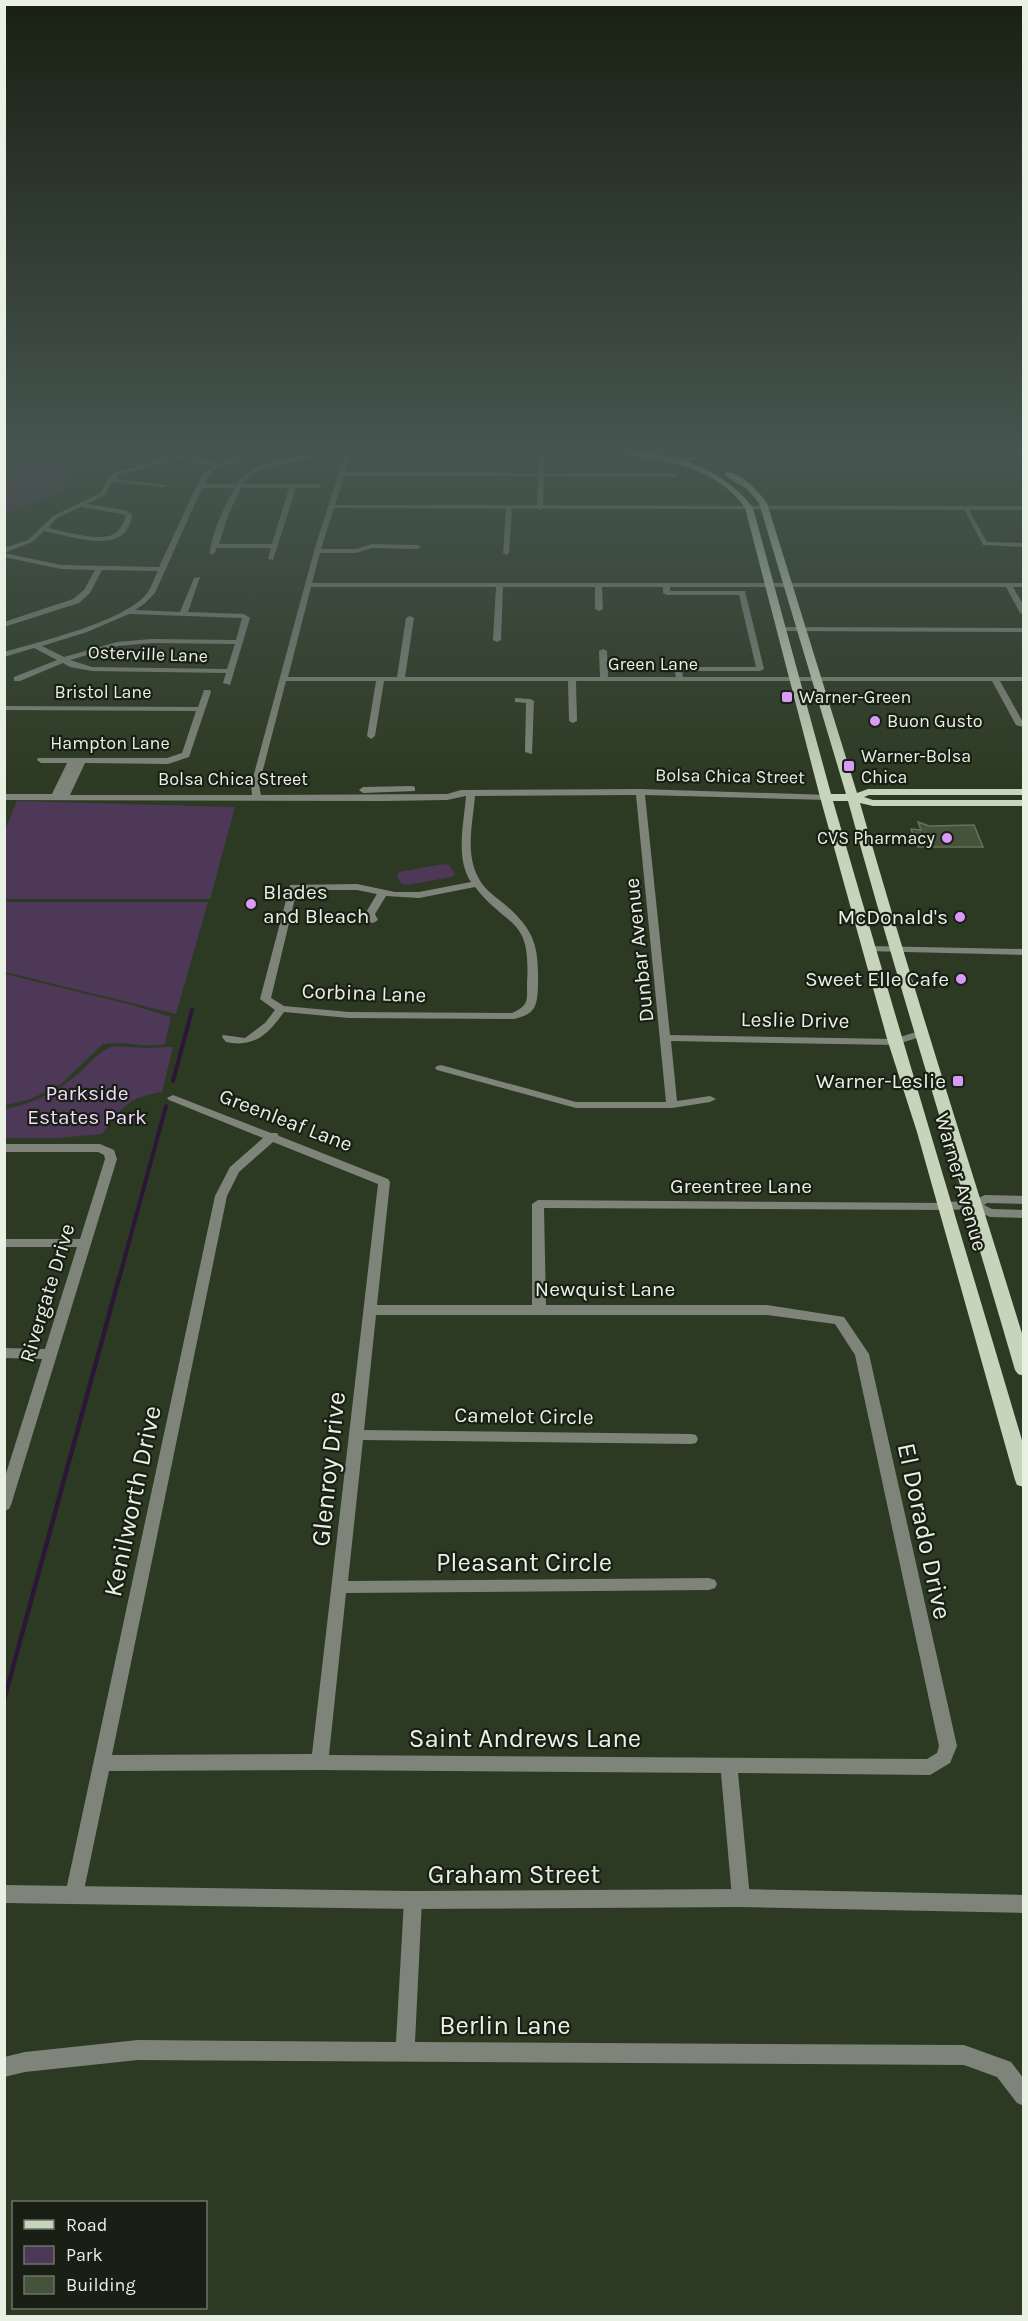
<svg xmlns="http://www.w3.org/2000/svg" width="1028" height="2321" font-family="Karla,sans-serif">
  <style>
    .green { fill: #4d3857 }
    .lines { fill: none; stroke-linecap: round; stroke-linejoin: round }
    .stream-far1 { stroke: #2c1637; stroke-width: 4 }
    .stream { stroke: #2c1637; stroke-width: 4.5 }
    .building { fill: #45533b; stroke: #647259; stroke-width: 1.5 }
    .minor { fill: #7e8479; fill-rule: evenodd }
    .tertiary { fill: #7e8479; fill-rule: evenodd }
    .secondary { fill: #a7b19f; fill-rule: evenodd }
    .primary { fill: #c6d4bc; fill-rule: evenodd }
    .poi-dot { fill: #d99af7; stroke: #191f15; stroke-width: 2 }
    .labels { text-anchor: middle; stroke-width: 4.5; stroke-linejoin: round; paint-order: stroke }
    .far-street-label { font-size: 18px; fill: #e8f1e3; stroke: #191f15 }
    .far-poi-label { font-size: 18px; fill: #e8f1e3; stroke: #191f15; text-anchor: start }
    .poi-label { font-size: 21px; fill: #e8f1e3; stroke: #191f15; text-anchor: end }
    .street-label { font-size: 21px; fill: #e8f1e3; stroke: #191f15 }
    .park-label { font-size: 21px; fill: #f1d9ff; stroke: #191f15 }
    .near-street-label { font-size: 26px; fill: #e8f1e3; stroke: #191f15 }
  </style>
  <rect width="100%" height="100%" fill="#2d3a23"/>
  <!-- green -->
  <g class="green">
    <path d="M39 453H134L83 466 59 493 5 513V463Z"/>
    <path d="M17 801 235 807 210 899H5V830Z"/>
    <path d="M443 864 449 865 455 874 451 877 408 885 402 884 397 876 399 872Z"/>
    <path d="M5 902H208L176 1014 5 972Z"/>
    <path d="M5 974 132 1005 171 1017 165 1044C144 1048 124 1041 103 1044L61 1084 31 1099 5 1105Z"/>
    <path d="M113 1046 147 1048 173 1047 162 1092C128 1097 122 1107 102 1134L58 1138H5V1109C30 1104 53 1094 73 1078 89 1066 94 1054 113 1046Z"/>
  </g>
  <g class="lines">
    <!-- stream-far1 -->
    <g class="stream-far1">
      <path d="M173 1081 192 1010"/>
      <path d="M119 1279 166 1106"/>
    </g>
    <!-- stream -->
    <path class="stream" d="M4 1700 119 1278"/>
  </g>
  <!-- building -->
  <path class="building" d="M918 822 929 826 974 825 983 847H918L911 829 921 830Z"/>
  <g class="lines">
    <!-- minor -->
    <g class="minor">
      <path d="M187 453H195L184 457 219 463 249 453H257C238 463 214 462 204 484H237C253 462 283 459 309 455L316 454 319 456 260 470 252 474 243 484H319L322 486 319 488H296L273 560 268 559 271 548H217L214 554H210C210 537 225 504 235 488H202L155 593 144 604 135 610 180 612 194 578 200 577 188 612 244 614 250 618 230 685 223 683 226 673 92 671 70 667 63 663 20 681H14V677L57 660 34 648 4 657V652C38 642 128 621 148 592 152 586 154 578 158 571L102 570 90 593 79 603 4 627V622L73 599 84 590 95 570 61 569 4 557V553L61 565 159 567 202 474 214 466 178 459 120 474 115 479 167 485 164 487 112 482 105 495 87 504 124 510 132 514C128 558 71 536 44 531L32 542 4 553V548L28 540 53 516 100 493 108 479 116 472ZM241 488H289L272 544H219L229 513ZM81 507 122 514 126 516C124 521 121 528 117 532 104 544 64 531 48 528L57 518ZM129 614H131L242 618 236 640 151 639 117 642 64 657 42 646 87 632ZM151 643 235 644 227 669 92 667 70 660 118 646Z"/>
      <path d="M345 453H351L345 472 538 473 539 453H545L544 473H674L677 475 674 477 544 476 543 508 540 510 537 508 538 476H344L321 549H356L372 544 418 545 421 547 418 549 372 548 356 553H320L312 583H1024V587H1013L1024 606V615L1020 613 1006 587H670V591H745L764 669 760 671H682L683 677H1024V681H1000L1024 724 1023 727 1016 725 992 681H576L577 721 573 723 569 721 568 681H384L375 736 371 739 367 736 376 681H286L259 785 261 795 447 794 461 790 640 789 829 795V799L826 800 645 795 670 1035 894 1039 922 1030 926 1031 927 1033 926 1035 895 1045 671 1041 677 1101 710 1096 716 1099 710 1102 672 1108H576L437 1070 435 1068 437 1066 441 1065 576 1102H666L636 795 475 796C473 821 465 853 478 877 483 888 494 896 503 903 535 930 539 946 538 987 537 1007 535 1014 514 1019L349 1018 284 1012C268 1034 255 1048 226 1042L222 1037 223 1035 245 1038 265 1023 275 1010 260 999 290 885 357 884 395 892H419L471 882C455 858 464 823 466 796L447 800 383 801 4 800V794H52L67 763H41L37 760 38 758H167L182 753 196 711 4 710V706L198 707 204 690H210L211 692 189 757 168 764 85 763 70 795H252L251 785 314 551ZM311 587H496L493 640 497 642 501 640 503 587H595V609L599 611 603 609 602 587H663V593L667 595H739L756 667H678L674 669 676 677H608L607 651 603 649 599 651 600 677H405L414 618 410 616 406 618 397 677H288ZM475 887C509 930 531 916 527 983 527 1001 529 1005 512 1013L349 1012 284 1006 271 998 297 890H357L377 894 365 914 369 922 373 923 378 920 375 914 386 896 419 898Z"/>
      <path d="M509 506 512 508 509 553 506 555 503 553 506 508Z"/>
      <path d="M963 507H967L987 542 1024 543V547L983 545Z"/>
      <path d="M778 627 1024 628V632L781 631 777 629Z"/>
      <path d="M515 698 530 699 534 701 532 754 525 752 526 703 515 702Z"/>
      <path d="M412 786 415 787V791L363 793 359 790 363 787Z"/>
      <path d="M869 946 1024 949V955L865 951V947Z"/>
      <path d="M173 1095 271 1133H277L279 1136 388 1179 390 1182 377 1305H532V1204L538 1200 949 1203 951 1206 949 1209 945 1210 544 1208 546 1305H767L844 1317 869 1354 957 1746 950 1763 930 1775 738 1773 750 1898 747 1904 741 1907 735 1904 732 1898 721 1773 320 1770 109 1771 83 1895 80 1901 74 1904 68 1901 65 1895 215 1196 230 1167 263 1138 169 1100 167 1098ZM273 1142 378 1184 312 1754 112 1755 227 1196 239 1172ZM376 1315H767L835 1324 855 1355 939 1746 937 1753 927 1759 329 1755 346 1593 709 1590 715 1588 717 1584 715 1580 709 1578 348 1581 363 1440 691 1444 696 1443 698 1439 696 1435 691 1434 364 1430Z"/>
      <path d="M4 1144H100L114 1150 117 1159 11 1505 9 1509 4 1511V1480L42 1359 4 1358V1348L45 1349 77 1247H4V1239H80L105 1159 104 1155 98 1152H4Z"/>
      <path d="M413 1891 419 1894 422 1900 415 2042 964 2045 1011 2062 1024 2079V2106L1017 2103 997 2077 964 2065 138 2060 25 2072 4 2077V2057L25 2052 138 2040 396 2042 404 1900 407 1894Z"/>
    </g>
    <!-- tertiary -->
    <g class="tertiary">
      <path d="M330 505 1024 506V510L328 508V506Z"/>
      <path d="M985 1195 1024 1196V1204L987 1203 984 1205 992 1209 1024 1210V1218L990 1217 973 1209 945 1210 939 1206 945 1202 972 1201Z"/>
      <path d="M4 1885 413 1891 741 1889 1024 1895V1913L741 1907 413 1909 4 1903Z"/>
    </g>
    <!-- secondary -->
    <path class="secondary" d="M702 453H710L681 464 676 463Z"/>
    <!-- primary -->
    <path class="primary" d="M624 453C670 449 726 470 753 508L831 794H846L759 503 747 489 725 476V472C742 472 757 490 767 503L857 793 868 789H1024V795H869L864 797 873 800H1024V806H873L860 803C911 983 969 1161 1024 1340V1376L1018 1374 1015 1370C960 1180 900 992 848 801H833C895 1017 960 1231 1024 1447V1487L1017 1485 1015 1480 917 1132 888 1042 820 797 745 508C724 478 692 466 656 460 646 458 633 458 624 453Z"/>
  </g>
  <!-- sky -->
  <linearGradient id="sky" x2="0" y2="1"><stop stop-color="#192013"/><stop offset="0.58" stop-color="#465550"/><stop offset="1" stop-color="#465550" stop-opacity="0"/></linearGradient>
  <rect width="1028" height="778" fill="url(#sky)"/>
  <!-- markers -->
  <g class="poi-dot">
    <rect x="781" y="691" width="12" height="12" rx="3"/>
    <circle cx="875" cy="721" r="6"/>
    <rect x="843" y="760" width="12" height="12" rx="3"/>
    <circle cx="947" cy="838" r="6"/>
    <circle cx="251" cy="904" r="6"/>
    <circle cx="960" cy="917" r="6"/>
    <circle cx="961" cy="979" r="6"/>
    <rect x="952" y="1075" width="12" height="12" rx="3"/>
  </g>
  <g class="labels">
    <!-- far-street labels -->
    <g class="far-street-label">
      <text transform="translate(148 654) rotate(2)" y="6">Osterville Lane</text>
      <text x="653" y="670">Green Lane</text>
      <text x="103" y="698">Bristol Lane</text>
      <text x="110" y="749">Hampton Lane</text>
      <text transform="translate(730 776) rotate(1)" y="6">Bolsa Chica Street</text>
      <text x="233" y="785">Bolsa Chica Street</text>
    </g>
    <!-- far-poi labels -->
    <g class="far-poi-label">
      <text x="799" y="703">Warner-Green</text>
      <text x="887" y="727">Buon Gusto</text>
      <text x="861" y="762">Warner-Bolsa<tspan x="861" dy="21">Chica</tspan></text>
      <text x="935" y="844" text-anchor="end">CVS Pharmacy</text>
    </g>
    <!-- poi labels -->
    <g class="poi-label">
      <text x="263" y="899" text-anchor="start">Blades<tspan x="263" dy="24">and Bleach</tspan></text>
      <text x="948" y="924">McDonald's</text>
      <text x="949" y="986">Sweet Elle Cafe</text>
      <text x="946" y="1088">Warner-Leslie</text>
    </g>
    <!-- street labels -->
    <g class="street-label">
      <text transform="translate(639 950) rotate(-96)" y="7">Dunbar Avenue</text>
      <text transform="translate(364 993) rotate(2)" y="7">Corbina Lane</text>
      <text transform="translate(795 1020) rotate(1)" y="7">Leslie Drive</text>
      <text transform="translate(286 1120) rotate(21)" y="7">Greenleaf Lane</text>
      <text transform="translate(961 1182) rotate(74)" y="7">Warner Avenue</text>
      <text x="741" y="1193">Greentree Lane</text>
      <text x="605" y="1296">Newquist Lane</text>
      <text transform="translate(47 1293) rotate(-73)" y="7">Rivergate Drive</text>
      <text transform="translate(524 1416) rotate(1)" y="7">Camelot Circle</text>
    </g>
    <!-- park labels -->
    <g class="park-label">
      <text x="87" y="1100">Parkside<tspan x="87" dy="24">Estates Park</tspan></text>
    </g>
    <!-- near-street labels -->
    <g class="near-street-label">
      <text transform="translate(328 1469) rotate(-84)" y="9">Glenroy Drive</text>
      <text transform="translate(132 1501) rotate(-78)" y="9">Kenilworth Drive</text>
      <text transform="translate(925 1531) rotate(78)" y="9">El Dorado Drive</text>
      <text x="524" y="1571">Pleasant Circle</text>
      <text x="525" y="1747">Saint Andrews Lane</text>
      <text x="514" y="1883">Graham Street</text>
      <text x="505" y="2034">Berlin Lane</text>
    </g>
  </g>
  <!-- border -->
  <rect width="1028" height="2321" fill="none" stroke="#e8f1e3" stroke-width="12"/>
  <!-- legend -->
  <rect x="12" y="2201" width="195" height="108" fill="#191f15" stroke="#6c7367" stroke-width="1.5"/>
  <rect x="24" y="2220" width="30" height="9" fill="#c6d4bc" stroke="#6c7367" stroke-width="1.5"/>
  <text x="66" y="2231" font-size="18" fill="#e8f1e3">Road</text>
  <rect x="24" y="2246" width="30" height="18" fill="#4d3857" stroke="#6c7367" stroke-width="1.5"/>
  <text x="66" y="2261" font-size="18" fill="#e8f1e3">Park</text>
  <rect x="24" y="2276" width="30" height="18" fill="#45533b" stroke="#6c7367" stroke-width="1.5"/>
  <text x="66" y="2291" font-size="18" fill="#e8f1e3">Building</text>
</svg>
